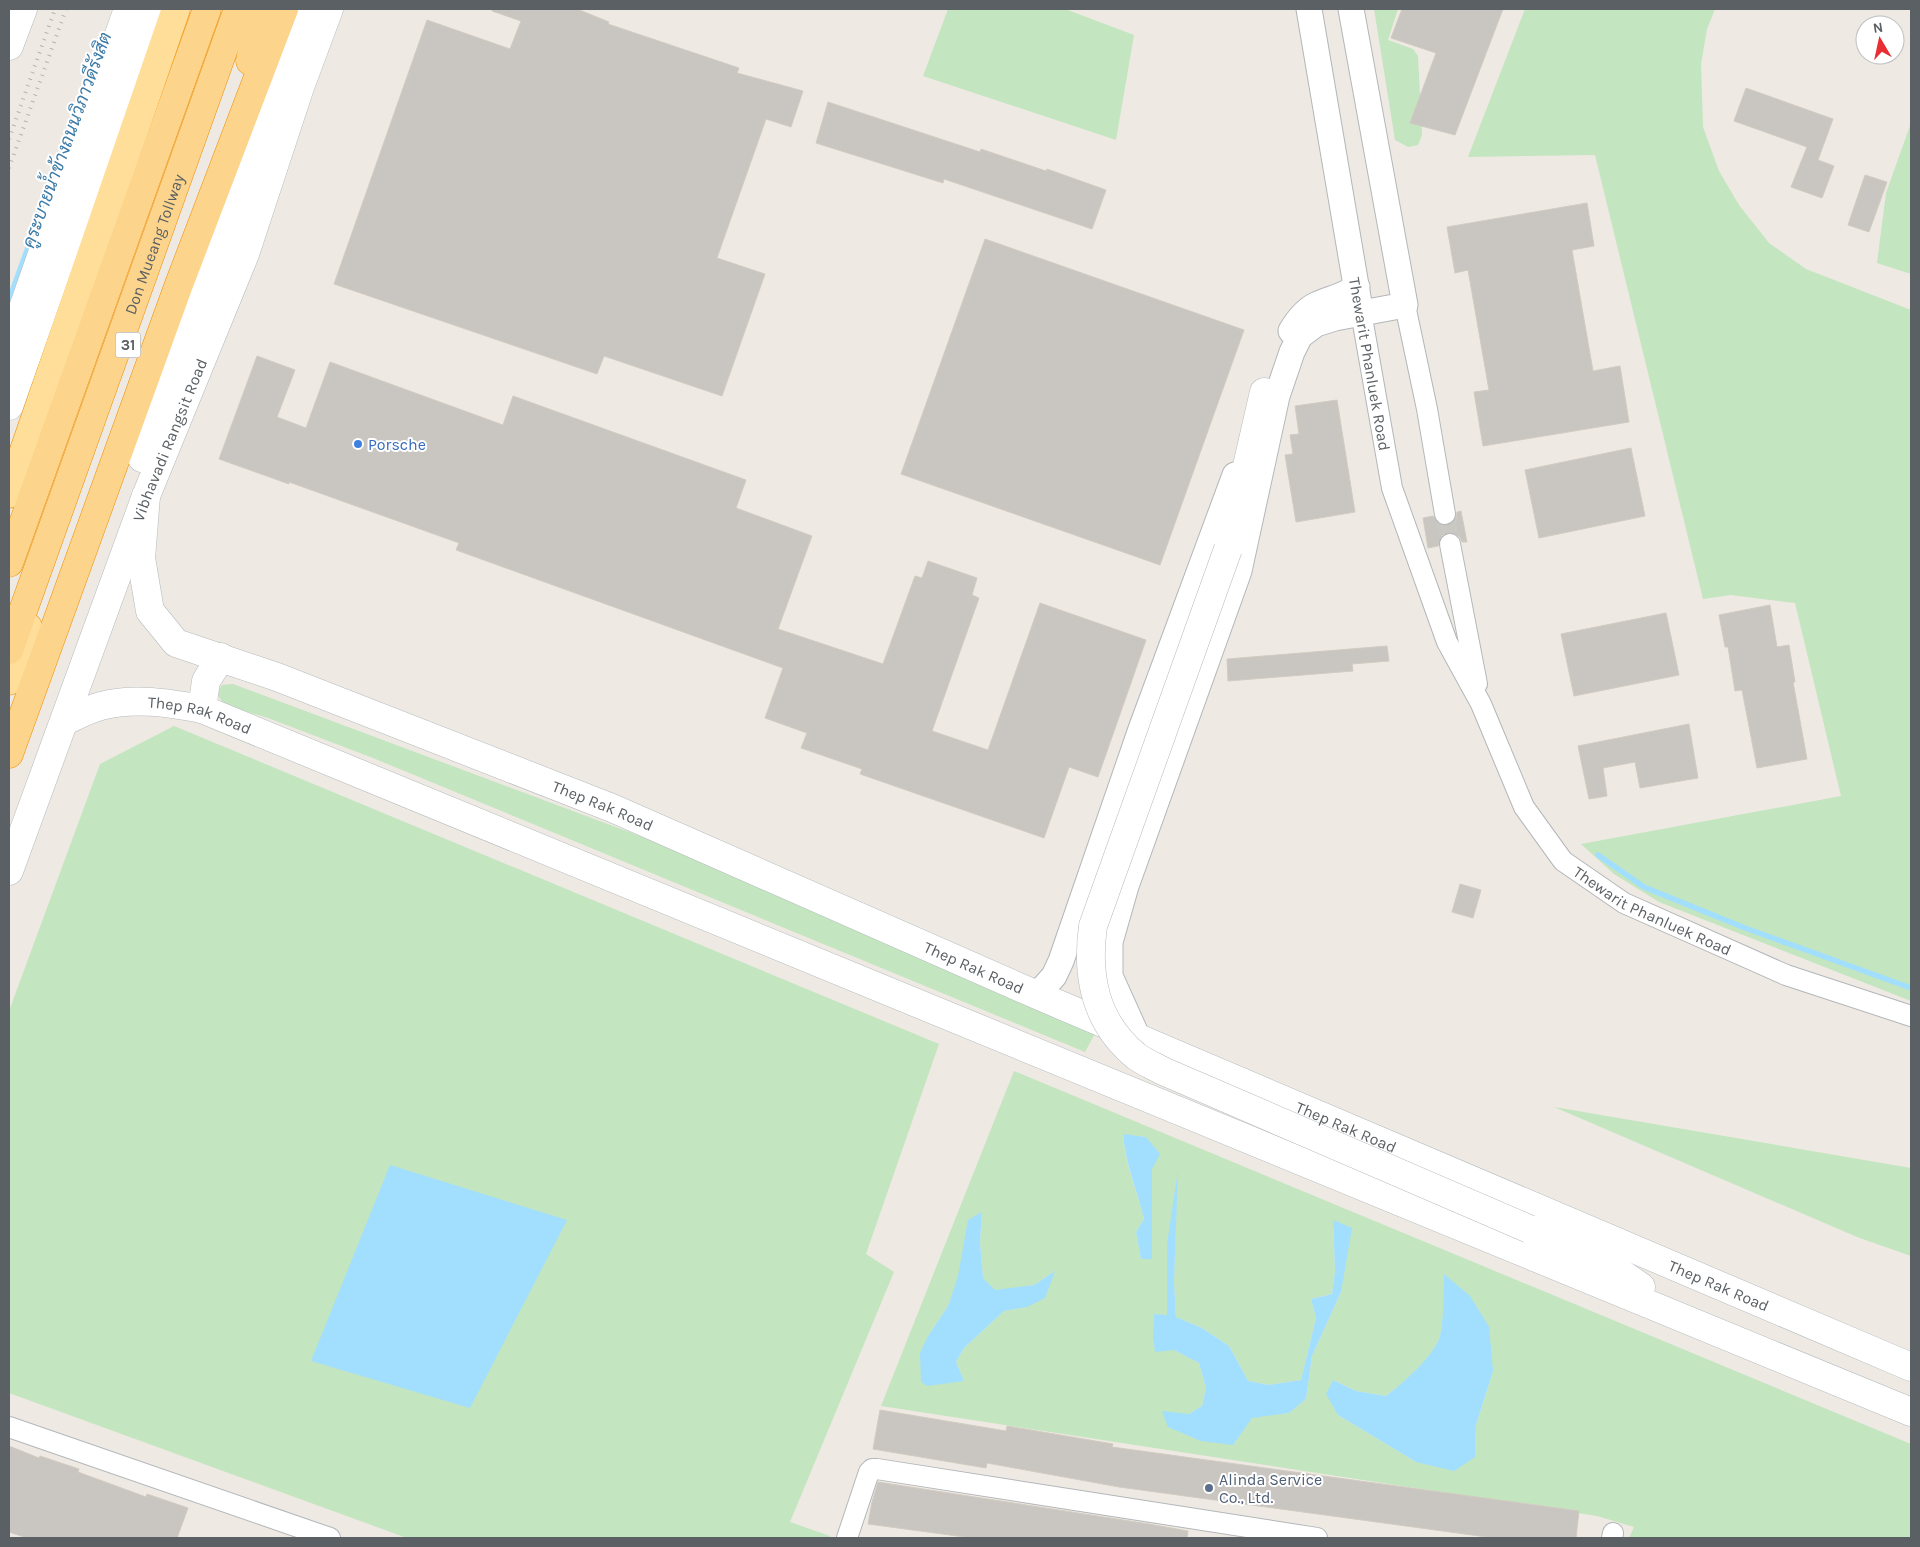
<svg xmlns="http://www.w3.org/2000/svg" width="1920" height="1547" font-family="Karla,Sarabun,sans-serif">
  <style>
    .green { fill: #c3e5bf; fill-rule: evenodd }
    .water { fill: #a2dfff }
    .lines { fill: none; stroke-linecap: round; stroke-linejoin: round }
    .stream { stroke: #a2dfff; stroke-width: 5.5 }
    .building { fill: #c9c5c0; stroke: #d2cbc1 }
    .minor-tunnel { stroke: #c9c8c3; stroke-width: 20; stroke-dasharray: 20 10; stroke-linecap: butt }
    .minor-casing { stroke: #b3b6ba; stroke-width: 22 }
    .tertiary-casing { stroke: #b3b6ba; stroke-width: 27 }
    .secondary-casing { stroke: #b4b9bd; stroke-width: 29 }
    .trunk-casing { stroke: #f08e01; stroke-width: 29 }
    .motorway-casing { stroke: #f08e01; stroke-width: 29 }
    .minor { stroke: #fff; stroke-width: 20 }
    .tertiary { stroke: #fff; stroke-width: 25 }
    .secondary { stroke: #fff; stroke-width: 28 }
    .trunk { stroke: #fede99; stroke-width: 28 }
    .motorway { stroke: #fcd48b; stroke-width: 28 }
    .rail { stroke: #b2b3b4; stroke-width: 4; stroke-dasharray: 1 6; stroke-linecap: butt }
    .secondary-bridge-casing { stroke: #b4b9bd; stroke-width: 29; stroke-linecap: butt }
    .secondary-bridge { stroke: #fff; stroke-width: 28 }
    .shop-dot { fill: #3f7fe0; stroke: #fff; stroke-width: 2 }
    .service-dot { fill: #5c6f8a; stroke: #fff; stroke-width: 2 }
    .labels { text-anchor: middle; stroke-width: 4; stroke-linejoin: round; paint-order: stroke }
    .shield { fill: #fff; stroke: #8c9092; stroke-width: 1 }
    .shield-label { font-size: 15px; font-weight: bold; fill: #5b6064 }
    .street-label { font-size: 16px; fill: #5b6064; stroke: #fff }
    .shop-label { font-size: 16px; fill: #366cbe; stroke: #fff; text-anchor: start }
    .service-label { font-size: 16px; fill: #4e5e75; stroke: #fff; text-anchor: start }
    .water-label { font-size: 18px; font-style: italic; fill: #3c7ba7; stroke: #fff }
  </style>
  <rect width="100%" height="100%" fill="#eeeae3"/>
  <!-- green -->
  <g class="green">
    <path d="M948 9H1065L1134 35 1116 140 923 76Z"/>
    <path d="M1374 9H1398L1388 40 1413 49 1418 56 1422 135 1418 145 1408 147 1395 140Z"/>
    <path d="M1525 9H1715L1707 29 1701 64 1703 127 1719 171 1739 205 1769 243 1806 269 1911 310V1001L1659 902 1614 874 1581 844 1841 796 1795 603 1731 595 1703 599 1595 155 1468 157Z"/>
    <path d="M1911 123V274L1877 263 1886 193Z"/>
    <path d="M233 684 688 854 1097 1030 1085 1052 373 758 268 718 224 705 217 693 222 685Z"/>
    <path d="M174 726 939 1044 866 1254 894 1272 790 1522 830 1536 829 1538H407L9 1393V1011L100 764Z"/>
    <path d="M1014 1071 1911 1444V1538H1629L1634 1527 1597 1516 881 1406ZM1123 1135 1146 1137 1152 1169V1259L1141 1258 1136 1232 1144 1219C1137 1191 1125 1164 1123 1135ZM1177 1176 1174 1282 1176 1317 1202 1328 1229 1346 1248 1381 1269 1385 1301 1380 1316 1318 1311 1299 1332 1294 1335 1271 1333 1221 1341 1292 1312 1356 1306 1399 1289 1413 1252 1417 1233 1445 1189 1414 1202 1406 1206 1388 1199 1363 1174 1350 1154 1314 1167 1316ZM982 1212 980 1242 983 1278 995 1291 1034 1285 1055 1271 1027 1307 1004 1311 964 1348 956 1362 964 1381 947 1382 928 1336 948 1306ZM1444 1274 1493 1371 1476 1425 1475 1456 1416 1462 1338 1415 1333 1380 1356 1391 1386 1396C1402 1384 1435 1356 1440 1336 1445 1316 1444 1294 1444 1274Z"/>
    <path d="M1554 1107 1911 1168V1256L1857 1237Z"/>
  </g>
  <!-- water -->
  <g class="water">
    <path d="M1123 1134 1146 1137 1160 1154 1152 1169V1259H1141L1136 1232 1144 1219C1137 1190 1125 1163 1123 1134Z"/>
    <path d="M390 1165 567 1220 470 1408 311 1361Z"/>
    <path d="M1178 1170 1174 1282 1176 1317 1202 1328 1229 1346 1248 1381 1269 1385 1301 1380 1316 1318 1311 1299 1332 1294 1335 1271 1333 1220 1352 1228 1341 1292 1312 1356 1306 1399 1289 1413 1252 1418 1233 1445 1201 1441 1168 1427 1162 1411 1189 1414 1202 1406 1206 1388 1199 1363 1174 1350 1155 1352 1153 1337 1154 1314 1167 1315V1244Z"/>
    <path d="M982 1212 980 1242 983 1278 995 1290 1034 1285 1055 1271 1045 1298 1027 1307 1004 1311 964 1348 956 1362 964 1381 927 1386 921 1382 920 1353 928 1336 948 1306 958 1276 968 1220Z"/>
    <path d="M1444 1274 1470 1296 1489 1327 1493 1371 1476 1425 1475 1457 1454 1471 1416 1462 1338 1415 1326 1394 1333 1380 1356 1391 1386 1396C1402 1384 1435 1355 1440 1336 1444 1316 1444 1294 1444 1274Z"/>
  </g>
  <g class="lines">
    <!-- stream -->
    <g class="stream">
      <path d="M9 300 89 79"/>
      <path d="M1598 855 1644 887 1745 928 1911 988"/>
    </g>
  </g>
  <!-- building -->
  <g class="building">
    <path d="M492 9H577L609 22 608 24 739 68 737 73 803 91 791 127 766 119 717 258 765 274 722 396 604 356 597 374 334 284 427 20 510 49 521 21 492 11Z"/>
    <path d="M1402 9H1503L1455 135 1410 123 1436 53 1391 38Z"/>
    <path d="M1746 88 1833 119 1818 160 1834 166 1822 198 1791 187 1807 147 1734 121Z"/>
    <path d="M828 102 980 152 981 149 1046 171 1047 169 1106 190 1092 229 944 179 943 183 816 143Z"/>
    <path d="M1865 175 1887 182 1869 232 1848 225Z"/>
    <path d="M1587 203 1594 246 1572 250 1593 371 1620 366 1629 422 1483 446 1474 392 1489 390 1468 270 1455 273 1447 227Z"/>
    <path d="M985 239 1244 330 1160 565 901 474Z"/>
    <path d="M257 356 295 370 277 417 306 428 330 362 503 425 513 396 746 480 736 508 812 536 778 629 883 664 915 576 922 578 928 561 977 578 972 595 979 598 932 731 988 750 1040 603 1146 640 1098 777 1069 767 1044 838 860 774 862 769 801 748 807 733 765 718 783 668 456 550 459 543 289 482V484L219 459Z"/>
    <path d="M1337 400 1355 512 1296 522 1285 455 1293 454 1290 435 1299 434 1295 406Z"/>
    <path d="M1631 448 1645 516 1539 538 1525 470Z"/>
    <path d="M1461 511 1467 542H1462L1459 536 1448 532 1442 535 1438 546 1428 548 1423 518 1433 516 1440 525 1447 526 1456 519 1457 512Z"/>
    <path d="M1770 605 1777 647 1789 645 1795 682H1793L1807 759 1757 768 1742 690 1735 691 1728 647H1725L1719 615Z"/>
    <path d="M1666 613 1679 675 1574 696 1561 634Z"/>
    <path d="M1387 646 1389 661 1352 664 1353 671 1228 681 1227 659Z"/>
    <path d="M1689 724 1698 778 1640 788 1635 762 1603 768 1607 796 1589 799 1578 746Z"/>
    <path d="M1460 884 1481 890 1473 918 1452 912Z"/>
    <path d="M880 1410 1006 1431 1007 1426 1113 1444 1112 1447 1579 1511 1576 1538H1494L1119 1487 987 1463 986 1468 873 1449Z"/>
    <path d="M9 1446 39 1458 40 1456 79 1469 78 1472 146 1497 147 1494 188 1508 177 1538H27L9 1532Z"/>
    <path d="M878 1482 1149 1524 1188 1531 1187 1538H972L868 1524 872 1502Z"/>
  </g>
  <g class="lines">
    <!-- minor-tunnel -->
    <path class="minor-tunnel" d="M1445 514 1450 544"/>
    <defs>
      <g id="minor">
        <path d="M1405 305 1427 409 1445 514"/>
        <path id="s1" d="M1361 312 1392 488 1447 642 1481 704 1524 807 1563 861 1624 903 1786 975 1911 1016"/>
        <path d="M1450 544 1477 684"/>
        <path d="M9 1427 330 1538"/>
        <path d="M847 1538 869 1472 872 1469H877L1317 1538"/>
        <path d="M1612 1538 1613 1533"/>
      </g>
      <g id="tertiary">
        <path d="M1309 9 1359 303"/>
        <path d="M1291 331C1297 321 1305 310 1316 305 1331 298 1342 297 1357 287"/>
        <path d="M1037 995 1054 976 1061 961 1141 729 1235 475"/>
        <path d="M1137 1036 1110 976V942L1126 886 1239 571 1277 396 1292 352 1300 336 1316 324 1335 318 1405 305 1351 9"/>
      </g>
      <g id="secondary">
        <path d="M9 46 23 9"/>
        <path d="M9 348 128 9"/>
        <path d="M9 406 149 9"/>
        <path d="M142 458 304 9"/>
        <path id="s2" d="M146 496 141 558 150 611 176 643 277 677 612 808 1037 995 1911 1367"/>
        <path d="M1228 549 1264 392"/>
        <path d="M202 709 206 681 221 657"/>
        <path id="s3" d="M65 721C76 716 89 709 101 706 134 697 169 703 202 709L1911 1412"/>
        <path id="s4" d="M9 871 146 496 245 254 300 87 329 9"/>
        <path d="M1529 1229 1611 1266 1641 1287"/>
      </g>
      <g id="trunk">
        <path d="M9 494 176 9"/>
        <path d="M9 681 28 627"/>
      </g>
      <g id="motorway">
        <path d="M250 61 261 9"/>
        <path d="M9 563 207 9"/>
        <path id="s5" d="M9 650 238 9"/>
        <path d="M9 754 178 287 284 9"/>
      </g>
    </defs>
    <!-- minor casing -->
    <use href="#minor" class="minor-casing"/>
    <!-- tertiary casing -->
    <use href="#tertiary" class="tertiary-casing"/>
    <!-- secondary casing -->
    <use href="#secondary" class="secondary-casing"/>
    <!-- trunk casing -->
    <use href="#trunk" class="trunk-casing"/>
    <!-- motorway casing -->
    <use href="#motorway" class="motorway-casing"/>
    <!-- minor -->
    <use href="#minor" class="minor"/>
    <!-- tertiary -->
    <use href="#tertiary" class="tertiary"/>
    <!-- secondary -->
    <use href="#secondary" class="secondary"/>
    <!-- trunk -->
    <use href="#trunk" class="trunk"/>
    <!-- motorway -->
    <use href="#motorway" class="motorway"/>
    <!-- rail -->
    <g class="rail">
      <path d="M9 139 55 9"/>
      <path d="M9 168 66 9"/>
    </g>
    <defs>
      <path id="secondary-bridge" d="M1228 549 1093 926C1086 976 1095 1022 1136 1056 1144 1062 1154 1066 1163 1071L1529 1229"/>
    </defs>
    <!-- secondary-bridge casing -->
    <use href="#secondary-bridge" class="secondary-bridge-casing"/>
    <!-- secondary-bridge -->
    <use href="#secondary-bridge" class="secondary-bridge"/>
  </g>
  <!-- markers -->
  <circle class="shop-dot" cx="358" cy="444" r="5"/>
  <circle class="service-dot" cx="1209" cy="1488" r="5"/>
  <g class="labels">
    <!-- shield labels -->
    <rect class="shield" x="115.5" y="332.5" width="25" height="25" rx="4"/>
    <g class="shield-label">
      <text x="128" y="350">31</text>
    </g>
    <!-- street labels -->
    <g class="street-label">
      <text dy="6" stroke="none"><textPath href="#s5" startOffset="431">Don Mueang Tollway</textPath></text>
      <text transform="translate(1370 364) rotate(80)" y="6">Thewarit Phanluek Road</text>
      <text dy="6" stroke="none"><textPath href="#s4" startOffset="460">Vibhavadi Rangsit Road</textPath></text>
      <text dy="6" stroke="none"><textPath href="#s3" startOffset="140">Thep Rak Road</textPath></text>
      <text dy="6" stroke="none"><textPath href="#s2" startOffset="614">Thep Rak Road</textPath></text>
      <text dy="6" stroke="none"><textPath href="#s1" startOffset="694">Thewarit Phanluek Road</textPath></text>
      <text dy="6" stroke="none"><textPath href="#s2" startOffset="1019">Thep Rak Road</textPath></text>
      <text dy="6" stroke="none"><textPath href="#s2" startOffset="1424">Thep Rak Road</textPath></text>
      <text dy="6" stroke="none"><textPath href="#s2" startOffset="1829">Thep Rak Road</textPath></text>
    </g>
    <!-- shop labels -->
    <g class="shop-label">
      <text x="368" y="450">Porsche</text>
    </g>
    <!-- service labels -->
    <g class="service-label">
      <text x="1219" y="1485">Alinda Service<tspan x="1219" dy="18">Co., Ltd.</tspan></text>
    </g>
    <!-- water labels -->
    <g class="water-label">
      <text transform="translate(67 140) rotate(-70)" y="6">คูระบายน้ำข้างถนนวิภาวดีรังสิต</text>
    </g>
  </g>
  <!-- border -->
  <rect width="1920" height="1547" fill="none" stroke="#5b6064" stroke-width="20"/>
  <!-- north arrow -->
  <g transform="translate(1880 40) rotate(351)"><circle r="24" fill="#ffffff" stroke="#bdbfc1"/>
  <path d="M0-4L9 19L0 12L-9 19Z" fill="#e82e32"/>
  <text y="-8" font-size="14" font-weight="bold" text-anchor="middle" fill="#5b6064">N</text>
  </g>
</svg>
